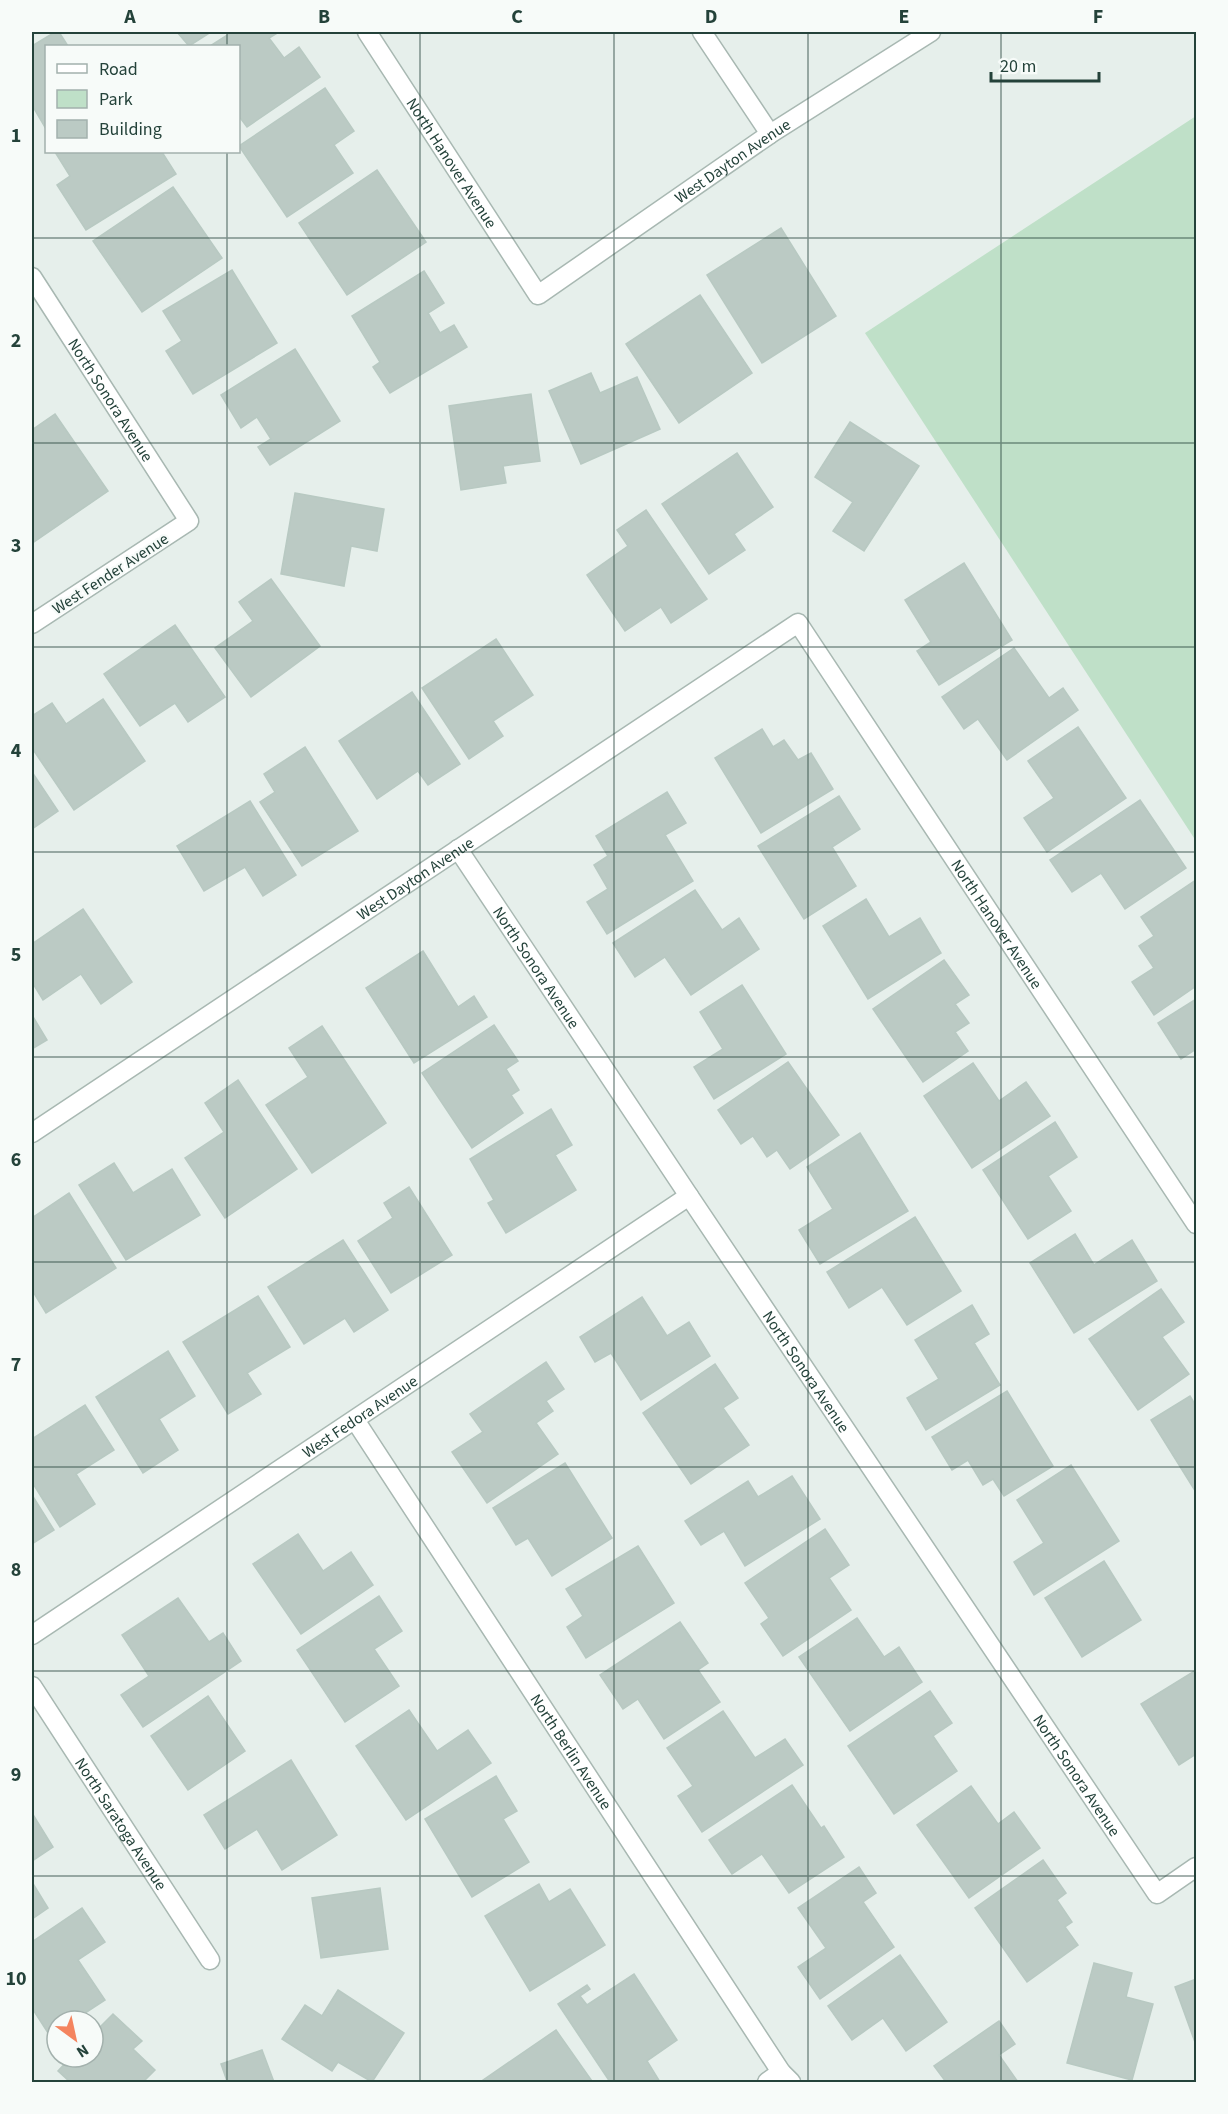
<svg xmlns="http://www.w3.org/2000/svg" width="1228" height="2114" font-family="'Source Sans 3',sans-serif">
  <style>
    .green { fill: #bfe0c8 }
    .building { fill: #bbcac4; stroke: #b8c9c2; stroke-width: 1.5 }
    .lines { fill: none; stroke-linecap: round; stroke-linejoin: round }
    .minor-casing { stroke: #a8b8b2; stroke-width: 21 }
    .minor { stroke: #fff; stroke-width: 18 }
    .grid { fill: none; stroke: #24423a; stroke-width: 1.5; stroke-opacity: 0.55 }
    .labels { text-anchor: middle; stroke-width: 4.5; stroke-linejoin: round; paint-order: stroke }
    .street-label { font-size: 16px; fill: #24423a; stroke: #f7fbf9 }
    .neatline { fill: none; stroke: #24423a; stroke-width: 2 }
    .grid-label { font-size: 20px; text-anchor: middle; font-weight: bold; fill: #24423a }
  </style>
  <rect width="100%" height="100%" fill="#e6efeb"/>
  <!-- green -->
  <path class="green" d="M1196 116V841L865 333Z"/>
  <!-- building -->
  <g class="building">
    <path d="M55 32H59L68 46H46V129L32 105V46Z"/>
    <path d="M177 32H211L189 46Z"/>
    <path d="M232 32H279L269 38 284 58 299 47 320 77 247 127 238 115V46H210Z"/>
    <path d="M325 88 354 131 334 145 353 173 287 217 239 146Z"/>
    <path d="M55 152H162L176 174 86 230 57 185 70 176Z"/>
    <path d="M377 170 426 242 347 295 299 223Z"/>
    <path d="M173 187 222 258 142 312 93 241Z"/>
    <path d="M781 228 836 316 762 363 707 275Z"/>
    <path d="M232 270 277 343 193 394 166 351 182 341 163 311Z"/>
    <path d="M424 271 444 303 428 313 440 333 454 325 467 347 390 393 373 367 380 362 352 316Z"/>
    <path d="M700 295 752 373 679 423 626 344Z"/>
    <path d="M295 349 340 421 270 465 258 447 271 439 257 417 241 428 221 395Z"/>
    <path d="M591 373 600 393 637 377 660 429 581 464 549 391Z"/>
    <path d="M531 394 540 461 503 466 506 483 461 490 449 406Z"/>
    <path d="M55 414 108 491 34 542 32 538V430Z"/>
    <path d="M850 422 919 466 864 551 833 531 853 502 815 477Z"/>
    <path d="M737 453 773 507 734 534 745 550 709 574 662 504Z"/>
    <path d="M295 493 384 509 377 551 351 546 344 586 281 574Z"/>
    <path d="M646 510 707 599 671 623 661 607 625 631 587 575 628 546 617 530Z"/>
    <path d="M964 563 1012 640 939 685 917 651 931 642 905 600Z"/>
    <path d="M271 579 320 646 251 697 215 648 253 621 239 602Z"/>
    <path d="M175 625 225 697 188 722 175 703 140 726 104 674Z"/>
    <path d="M496 639 533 695 493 721 503 736 469 759 422 688Z"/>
    <path d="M1014 648 1049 698 1063 688 1078 710 1007 760 978 719 964 729 942 697Z"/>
    <path d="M412 692 460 764 428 785 418 771 377 799 339 741Z"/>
    <path d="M103 699 145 761 74 810 32 748V716L52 703 66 724Z"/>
    <path d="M1078 727 1126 798 1047 852 1024 818 1054 798 1028 761Z"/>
    <path d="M762 729 773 747 784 740 798 760 811 753 833 789 761 833 715 758Z"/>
    <path d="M305 747 358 831 302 866 260 802 275 792 264 774Z"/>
    <path d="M32 772 58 811 32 829Z"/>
    <path d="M667 792 686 823 665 835 693 881 607 934 587 902 608 889 594 865 608 856 596 836Z"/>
    <path d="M839 796 860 829 832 847 856 886 804 919 758 846Z"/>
    <path d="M1140 800 1186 868 1125 909 1101 873 1072 892 1050 860Z"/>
    <path d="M250 801 296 875 263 896 245 867 204 891 177 846Z"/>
    <path d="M1196 880V986L1154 1015 1132 982 1154 968 1139 946 1154 936 1141 917Z"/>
    <path d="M695 890 722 930 739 918 759 949 691 995 665 957 635 977 613 943Z"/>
    <path d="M866 899 889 937 920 918 941 953 868 999 823 926Z"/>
    <path d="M83 909 132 982 101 1004 81 974 43 1000 32 982V944Z"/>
    <path d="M423 951 458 1007 474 996 487 1017 414 1063 366 988Z"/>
    <path d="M944 960 969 995 955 1004 969 1023 955 1032 968 1051 923 1082 873 1009Z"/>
    <path d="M742 985 786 1054 714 1099 694 1067 723 1049 700 1012Z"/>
    <path d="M1196 999V1049L1181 1059 1158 1023Z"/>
    <path d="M32 1015 47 1040 32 1049Z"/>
    <path d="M494 1025 518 1061 506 1069 519 1090 511 1095 523 1113 472 1148 422 1073Z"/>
    <path d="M322 1026 386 1123 312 1173 266 1105 308 1077 289 1048Z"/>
    <path d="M788 1062 839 1135 790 1169 777 1150 767 1157 753 1136 741 1144 718 1110Z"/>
    <path d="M973 1063 999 1101 1026 1082 1050 1116 972 1168 924 1096Z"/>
    <path d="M238 1080 297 1169 225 1218 185 1158 224 1132 205 1103Z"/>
    <path d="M551 1109 572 1145 555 1155 576 1190 506 1233 488 1203 494 1200 470 1159Z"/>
    <path d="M1055 1122 1077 1157 1048 1176 1071 1211 1028 1239 983 1170Z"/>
    <path d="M860 1133 908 1211 820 1264 799 1230 833 1209 807 1167Z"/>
    <path d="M114 1163 133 1193 172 1169 200 1215 126 1260 79 1185Z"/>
    <path d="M409 1187 452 1255 391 1293 358 1241 393 1218 384 1203Z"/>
    <path d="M69 1193 116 1268 46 1313 32 1290V1218Z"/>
    <path d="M915 1217 961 1291 907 1325 882 1287 849 1308 827 1272Z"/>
    <path d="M1075 1234 1094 1265 1132 1240 1157 1281 1074 1333 1030 1263Z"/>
    <path d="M343 1240 388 1310 354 1332 345 1318 304 1344 268 1287Z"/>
    <path d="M1161 1289 1184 1322 1162 1337 1189 1374 1138 1410 1089 1339Z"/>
    <path d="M258 1296 290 1347 247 1373 261 1394 228 1414 183 1342Z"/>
    <path d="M642 1297 667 1336 689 1322 710 1356 641 1400 611 1353 595 1362 580 1337Z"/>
    <path d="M972 1305 989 1334 974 1343 1000 1385 926 1430 907 1398 939 1379 915 1340Z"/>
    <path d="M168 1351 195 1396 159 1419 178 1450 143 1473 96 1397Z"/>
    <path d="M546 1362 564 1389 546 1401 553 1411 536 1423 558 1454 487 1503 452 1452 483 1432 470 1414Z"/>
    <path d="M715 1364 738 1398 723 1408 749 1445 691 1484 643 1413Z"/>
    <path d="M1007 1391 1053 1466 1004 1496 993 1479 983 1485 968 1460 952 1470 932 1437Z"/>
    <path d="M1190 1396 1196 1406V1487L1194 1489 1151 1420Z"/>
    <path d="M85 1405 114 1450 76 1474 95 1504 60 1527 32 1482V1439Z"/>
    <path d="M565 1463 612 1538 552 1576 528 1538 516 1545 493 1508Z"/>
    <path d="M1071 1465 1119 1541 1034 1595 1014 1562 1044 1543 1017 1500Z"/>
    <path d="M792 1476 820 1519 745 1566 724 1531 701 1545 685 1521 748 1481 758 1497Z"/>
    <path d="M32 1495 54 1530 32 1544Z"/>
    <path d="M825 1529 849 1565 829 1578 851 1610 783 1656 761 1624 769 1618 745 1583Z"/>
    <path d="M298 1534 323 1571 351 1552 373 1585 301 1634 253 1564Z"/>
    <path d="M638 1546 674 1603 586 1658 567 1627 583 1616 566 1589Z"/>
    <path d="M1104 1561 1141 1620 1082 1657 1045 1598Z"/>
    <path d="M379 1596 402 1631 374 1649 399 1686 345 1722 297 1650Z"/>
    <path d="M178 1598 209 1642 223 1633 241 1661 143 1727 121 1695 149 1676 122 1635Z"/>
    <path d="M857 1618 884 1657 899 1647 922 1682 850 1731 799 1657Z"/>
    <path d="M680 1622 708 1663 698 1670 720 1702 664 1739 638 1699 623 1709 600 1675Z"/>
    <path d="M1196 1670V1754L1179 1765 1141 1704Z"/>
    <path d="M930 1691 952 1723 933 1736 957 1771 894 1814 848 1746Z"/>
    <path d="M208 1696 245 1751 188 1790 151 1736Z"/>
    <path d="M409 1710 437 1751 468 1730 491 1763 406 1820 356 1746Z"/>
    <path d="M723 1711 755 1758 785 1739 803 1765 702 1832 678 1796 693 1786 667 1748Z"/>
    <path d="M291 1760 337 1835 282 1870 257 1829 225 1849 204 1815Z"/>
    <path d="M496 1776 517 1811 503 1819 529 1862 472 1897 425 1819Z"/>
    <path d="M792 1785 821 1828 824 1826 844 1857 789 1893 762 1854 732 1874 709 1840Z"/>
    <path d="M971 1786 998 1824 1014 1812 1040 1848 969 1898 917 1825Z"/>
    <path d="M32 1813 53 1847 32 1861Z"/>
    <path d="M1043 1860 1066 1893 1057 1900 1072 1922 1065 1927 1078 1945 1027 1982 975 1908Z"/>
    <path d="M859 1867 876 1893 863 1902 894 1947 820 1999 798 1967 826 1948 798 1908Z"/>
    <path d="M32 1882 48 1908 32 1919Z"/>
    <path d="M539 1884 549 1902 570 1889 605 1945 530 1991 485 1916Z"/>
    <path d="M380 1888 388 1949 321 1958 312 1898Z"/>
    <path d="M82 1908 105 1942 78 1960 105 2000 73 2021H57V2032L50 2036 32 2008V1942Z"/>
    <path d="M900 1955 947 2022 906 2051 883 2018 852 2040 828 2006Z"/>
    <path d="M1094 1963 1132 1973 1126 1997 1153 2004 1132 2080 1067 2063Z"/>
    <path d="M634 1974 677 2040 647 2061 660 2082H610L558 2004 587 1985 590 1989 580 1996 587 2005Z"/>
    <path d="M1196 1979V2045L1175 1987Z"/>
    <path d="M338 1990 404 2033 372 2082 338 2062 332 2071 282 2039 305 2005 322 2016Z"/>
    <path d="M113 2014 142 2041 133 2049 155 2070 143 2082H70L58 2071 71 2057H93V2034Z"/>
    <path d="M999 2021 1015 2044 999 2055 1018 2082H946L934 2066Z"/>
    <path d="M556 2030 592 2081 589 2082H485L483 2080Z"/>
    <path d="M262 2050 274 2082H223L227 2081 221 2064Z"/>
  </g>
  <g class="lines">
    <defs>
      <g id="minor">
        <path id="s1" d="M367 32 538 295 770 134 931 32"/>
        <path d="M702 32 770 134"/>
        <path id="s2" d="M32 277 189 521 32 624"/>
        <path id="s3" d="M458 849 689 1196 1157 1894 1196 1867"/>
        <path id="s4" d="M32 1133 798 623 1196 1224"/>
        <path id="s5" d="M355 1420 781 2072 791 2082"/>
        <path id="s6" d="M32 1635 689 1196"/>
        <path id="s7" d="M32 1686 210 1960"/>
        <path d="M767 2082 781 2072"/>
      </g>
    </defs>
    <!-- minor casing -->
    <use href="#minor" class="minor-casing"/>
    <!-- minor -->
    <use href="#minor" class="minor"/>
  </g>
  <!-- grid -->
  <path class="grid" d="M227 32V46M420 32V2082M614 32V2082M808 32V2082M1001 32V2082M227 152V2082M32 238H1196M32 443H1196M32 647H1196M32 852H1196M32 1057H1196M32 1262H1196M32 1467H1196M32 1671H1196M32 1876H1196"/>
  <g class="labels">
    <!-- street labels -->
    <g class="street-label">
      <text dy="6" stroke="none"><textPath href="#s1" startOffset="550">West Dayton Avenue</textPath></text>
      <text dy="6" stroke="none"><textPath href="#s1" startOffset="156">North Hanover Avenue</textPath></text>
      <text dy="6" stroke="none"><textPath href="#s2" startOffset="146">North Sonora Avenue</textPath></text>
      <text transform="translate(110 573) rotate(-33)" y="6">West Fender Avenue</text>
      <text dy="6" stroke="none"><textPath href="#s4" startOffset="460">West Dayton Avenue</textPath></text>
      <text dy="6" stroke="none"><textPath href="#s4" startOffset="1281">North Hanover Avenue</textPath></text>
      <text dy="6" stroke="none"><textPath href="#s3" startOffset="142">North Sonora Avenue</textPath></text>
      <text dy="6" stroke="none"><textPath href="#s3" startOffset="628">North Sonora Avenue</textPath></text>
      <text dy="6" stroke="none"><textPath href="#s6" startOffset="394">West Fedora Avenue</textPath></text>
      <text dy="6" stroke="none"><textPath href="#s5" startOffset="396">North Berlin Avenue</textPath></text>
      <text dy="6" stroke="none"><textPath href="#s3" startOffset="1114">North Sonora Avenue</textPath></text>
      <text dy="6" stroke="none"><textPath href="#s7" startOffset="164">North Saratoga Avenue</textPath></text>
    </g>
  </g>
  <!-- border -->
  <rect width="1228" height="2114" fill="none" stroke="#f7fbf9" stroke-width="66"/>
  <!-- legend -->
  <rect x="45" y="45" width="195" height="108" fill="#f7fbf9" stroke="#a3b1ad" stroke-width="1.5"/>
  <rect x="57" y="64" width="30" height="9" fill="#ffffff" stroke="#a3b1ad" stroke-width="1.5"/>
  <text x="99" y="75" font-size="18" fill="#24423a">Road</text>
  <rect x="57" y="90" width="30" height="18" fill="#bfe0c8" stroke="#a3b1ad" stroke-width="1.5"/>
  <text x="99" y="105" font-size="18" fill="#24423a">Park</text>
  <rect x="57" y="120" width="30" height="18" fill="#bbcac4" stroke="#a3b1ad" stroke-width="1.5"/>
  <text x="99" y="135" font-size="18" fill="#24423a">Building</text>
  <!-- north arrow -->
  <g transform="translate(75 2039) rotate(147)"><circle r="28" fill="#f7fbf9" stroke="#a3b1ad" stroke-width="1.5"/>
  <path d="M0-4.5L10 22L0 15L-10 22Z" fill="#f4845f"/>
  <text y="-9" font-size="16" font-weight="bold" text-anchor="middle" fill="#24423a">N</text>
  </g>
  <!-- scale -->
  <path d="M991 72v9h108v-9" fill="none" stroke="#24423a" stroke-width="3"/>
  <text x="1000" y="72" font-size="18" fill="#24423a" stroke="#f7fbf9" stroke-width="4.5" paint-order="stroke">20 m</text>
  <rect x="33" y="33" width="1162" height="2048" class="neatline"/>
  <g class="grid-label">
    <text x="130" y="23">A</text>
    <text x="324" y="23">B</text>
    <text x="517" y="23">C</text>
    <text x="711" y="23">D</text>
    <text x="904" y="23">E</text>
    <text x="1098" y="23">F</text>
    <text x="16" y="142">1</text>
    <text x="16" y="347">2</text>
    <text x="16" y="552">3</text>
    <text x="16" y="757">4</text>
    <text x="16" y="961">5</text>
    <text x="16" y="1166">6</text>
    <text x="16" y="1371">7</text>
    <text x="16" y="1576">8</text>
    <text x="16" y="1781">9</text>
    <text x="16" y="1985">10</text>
  </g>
</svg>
